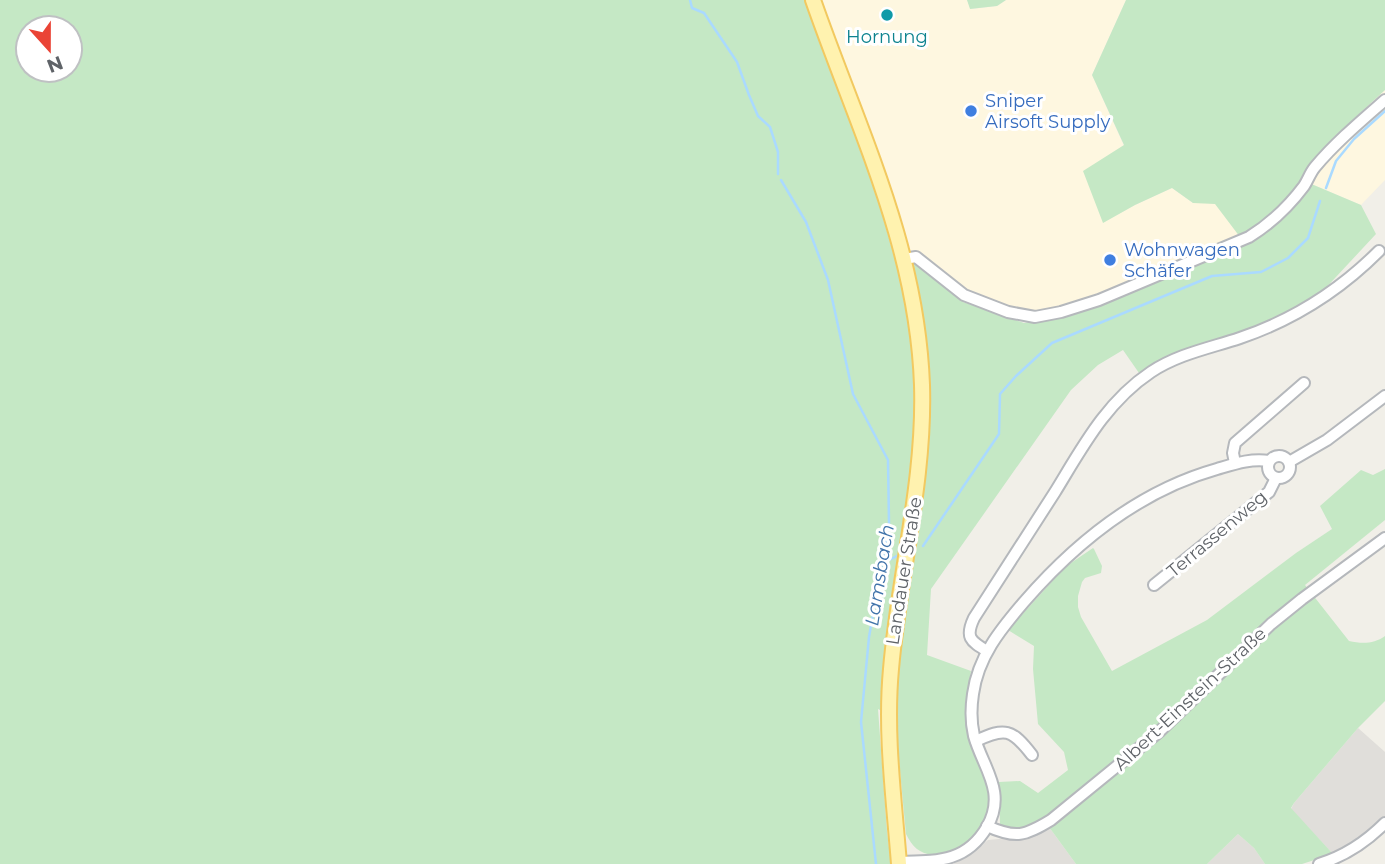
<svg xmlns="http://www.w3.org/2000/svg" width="1385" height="864" font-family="Montserrat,sans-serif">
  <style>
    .commercial { fill: #fef7e0 }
    .industrial { fill: #e0deda }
    .green { fill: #c5e8c5; fill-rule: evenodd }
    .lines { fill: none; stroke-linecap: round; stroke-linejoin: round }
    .stream { stroke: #aadaff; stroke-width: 2.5 }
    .minor-casing { stroke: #b5b8bc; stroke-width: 14 }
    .major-casing { stroke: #f2c960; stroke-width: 18 }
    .minor { stroke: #fff; stroke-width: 10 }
    .major { stroke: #fff2af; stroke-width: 14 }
    .culture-dot { fill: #0f9aa8; stroke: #fff; stroke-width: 2.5 }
    .shop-dot { fill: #3f7fe0; stroke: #fff; stroke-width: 2.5 }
    .labels { text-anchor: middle; stroke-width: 6; stroke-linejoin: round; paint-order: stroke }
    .culture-label { font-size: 18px; fill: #0d838f; stroke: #fff }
    .shop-label { font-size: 18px; fill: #366cbe; stroke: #fff; text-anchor: start }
    .street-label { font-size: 18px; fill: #5f6368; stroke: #fff }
    .water-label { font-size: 19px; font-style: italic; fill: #4174aa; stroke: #fff }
  </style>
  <rect width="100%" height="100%" fill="#f1efe8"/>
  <!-- commercial -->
  <g class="commercial">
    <path d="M817 0H967L971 9 997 6 1006 0H1126L1092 75 1124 146 1104 222 1135 205 1172 188 1193 203H1215L1240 237 1085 300 1045 311 1020 310 977 296 909 251 882 168Z"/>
    <path d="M1385 90V180L1361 205 1309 183 1333 138Z"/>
  </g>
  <!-- industrial -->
  <g class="industrial">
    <path d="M1358 728 1385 752V817L1370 830 1333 854 1291 809 1294 803Z"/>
    <path d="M1049 827 1076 864H953L972 854 988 840 999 839 1016 840 1029 838Z"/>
    <path d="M1238 834 1254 848 1265 864H1207Z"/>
  </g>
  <!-- green -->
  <g class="green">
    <path d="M0 0H807L868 164 900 277 913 262 963 302 1024 323 1063 316 1237 245 1309 183 1361 205 1376 234 1322 292 1268 323 1171 355 1139 373 1123 350 1098 365 1071 390 931 589 927 655 971 671C969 686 964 704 966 719 968 731 972 744 975 755 978 764 983 771 986 780 994 802 986 827 968 842 960 848 944 856 934 855 919 854 912 846 906 834L895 718 878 709 887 831 891 864H0ZM28 28H70V70H28Z"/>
    <path d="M967 0H1006L997 6 970 9Z"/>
    <path d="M1126 0H1385V90L1333 138 1307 177 1272 216 1240 237 1215 204 1193 203 1172 188 1135 205 1103 223 1083 171 1124 145 1092 75Z"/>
    <path d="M1385 469V520L1305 585 1349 641C1362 644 1374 644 1385 636V701L1358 728 1294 803 1291 808 1333 854 1302 864H1265L1254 848 1238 834 1207 864H1076L1049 827C1031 830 1015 836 1000 824L999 782 1020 781 1038 793 1068 770 1064 752 1038 724 1033 669 1034 646 1008 630 1065 567 1093 548 1094 549 1102 566 1101 573 1085 578 1082 582 1078 596V607L1081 617 1112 671 1207 620 1296 553 1332 529 1320 506 1361 470 1373 475Z"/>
  </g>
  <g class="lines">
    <!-- stream -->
    <g class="stream">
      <path d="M690 0 692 8 704 13 737 62 749 95 758 116 770 127 778 152V174"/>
      <path d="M781 180 806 222 828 280 853 394 888 460 889 523 869 637 861 722 876 864"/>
      <path d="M1326 188 1336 161 1354 139 1385 111"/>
      <path d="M923 546 999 434 1000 394 1016 376 1052 343 1212 276 1261 272 1288 258 1308 238 1320 201"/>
      <path d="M883 563 899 555"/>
    </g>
    <defs>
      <g id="minor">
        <path d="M904 259 916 257 964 295 1008 312 1035 317 1061 312 1099 300 1249 237C1270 224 1289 206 1304 186 1308 180 1310 173 1315 167 1335 143 1361 121 1385 100"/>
        <circle cx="1279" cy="467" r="11"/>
        <path d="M1289 462 1327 440 1385 396"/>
        <path d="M1235 463 1233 453 1235 443 1304 383"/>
        <path d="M1154 585 1269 492 1276 478"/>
        <path d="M987 651C970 641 965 637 974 618 1001 576 1028 534 1055 492 1082 448 1106 402 1151 372 1178 354 1210 348 1240 338 1293 320 1340 290 1379 251"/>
        <path d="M976 741C1005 727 1012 729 1032 755"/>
        <path d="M987 826C1016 839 1025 836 1051 820L1160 731 1271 624 1302 599 1385 538"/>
        <path d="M899 862C936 861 966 863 987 827 1007 792 983 768 974 736 971 723 971 707 973 694 978 657 1000 630 1024 602 1076 542 1139 491 1217 469 1234 464 1251 458 1269 461"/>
        <path d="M1319 864C1345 856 1366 842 1385 823"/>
      </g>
      <path id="major" d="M813 0C858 129 917 245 922 385 925 481 899 574 891 669 885 733 894 799 899 864"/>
    </defs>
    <!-- minor casing -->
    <use href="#minor" class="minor-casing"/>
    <!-- major casing -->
    <use href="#major" class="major-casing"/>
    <!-- minor -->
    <use href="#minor" class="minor"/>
    <!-- major -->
    <use href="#major" class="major"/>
  </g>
  <!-- markers -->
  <circle class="culture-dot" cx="887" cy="15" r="7"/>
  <g class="shop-dot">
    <circle cx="971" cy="111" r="7"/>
    <circle cx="1110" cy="260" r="7"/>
  </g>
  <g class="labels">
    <!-- culture labels -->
    <g class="culture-label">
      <text x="887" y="43">Hornung</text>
    </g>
    <!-- shop labels -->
    <g class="shop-label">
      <text x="985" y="107">Sniper<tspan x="985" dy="21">Airsoft Supply</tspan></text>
      <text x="1124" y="256">Wohnwagen<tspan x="1124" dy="21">Schäfer</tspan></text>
    </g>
    <!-- street labels -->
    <g class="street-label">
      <text transform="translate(1217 534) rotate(-40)" y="6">Terrassenweg</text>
      <text transform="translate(904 571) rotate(-81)" y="6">Landauer Straße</text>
      <text transform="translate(1190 699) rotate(-43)" y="6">Albert-Einstein-Straße</text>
    </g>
    <!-- water labels -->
    <g class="water-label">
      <text transform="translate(879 575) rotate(-81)" y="7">Lamsbach</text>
    </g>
  </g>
  <!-- north arrow -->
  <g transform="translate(49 49) rotate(159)"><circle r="33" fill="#ffffff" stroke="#bfc1c3" stroke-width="2"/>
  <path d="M0-5L12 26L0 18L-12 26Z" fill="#ea4335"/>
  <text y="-10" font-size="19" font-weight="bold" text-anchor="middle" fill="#5f6368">N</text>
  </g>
</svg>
